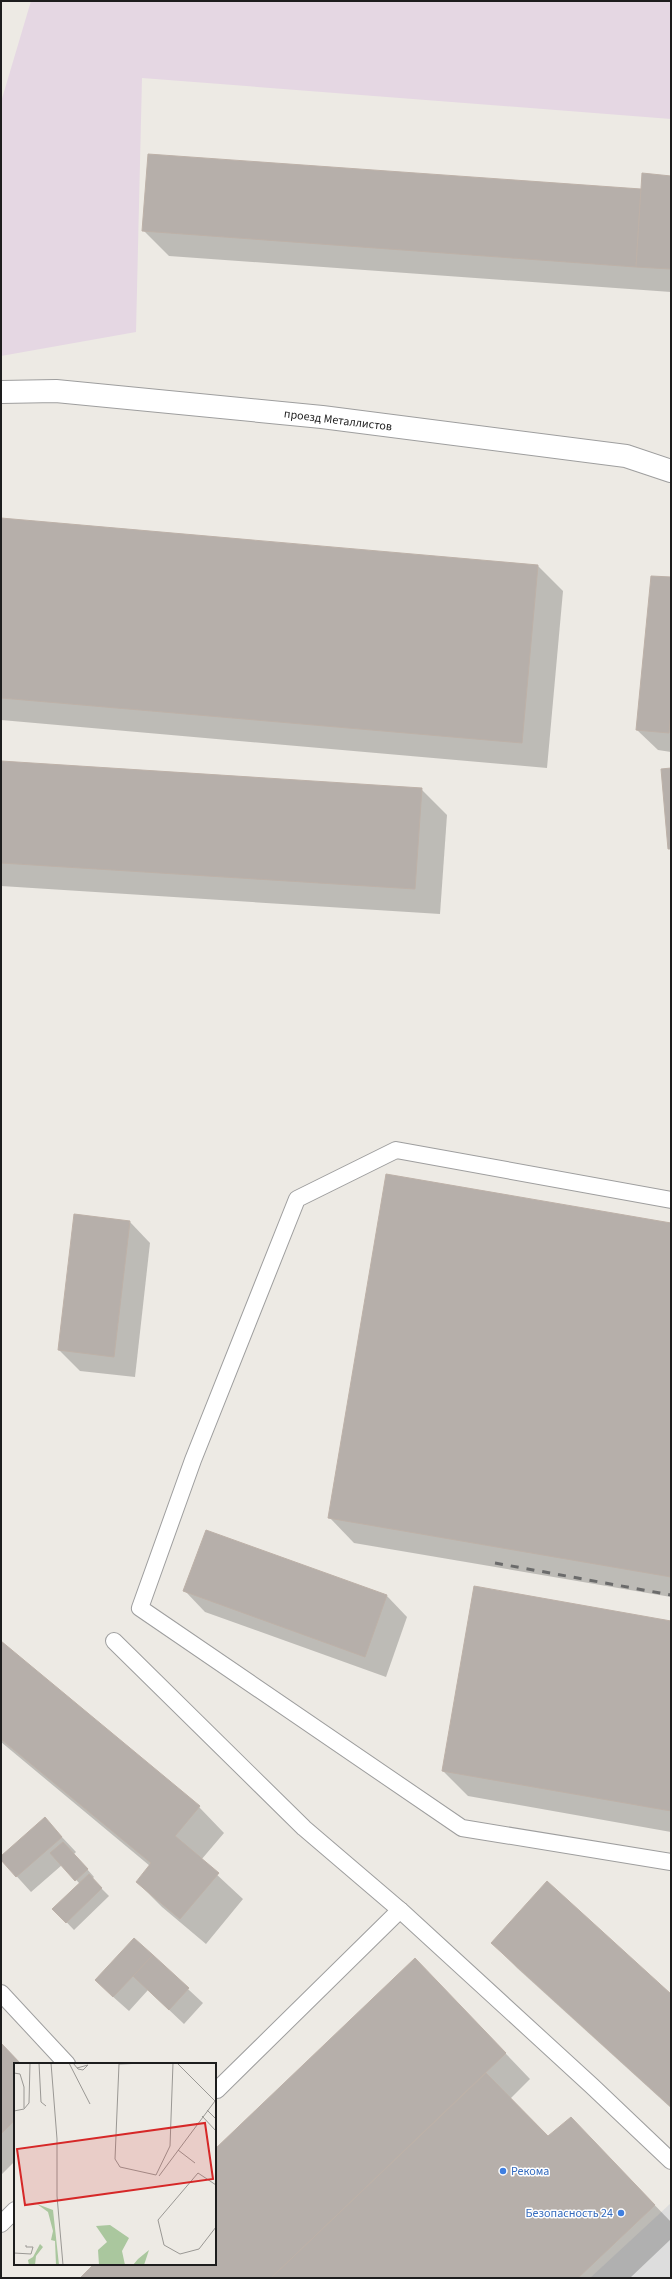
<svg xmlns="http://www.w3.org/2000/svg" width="672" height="2279" font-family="'Source Sans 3',sans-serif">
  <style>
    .industrial { fill: #e5d7e3 }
    .parking { fill: #ddd }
    .shadow { fill: #0003 }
    .building { fill: #b6afaa; stroke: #bdb1a8 }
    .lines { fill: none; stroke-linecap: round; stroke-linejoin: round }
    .lane-casing { stroke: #9e9e9e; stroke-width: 18 }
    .street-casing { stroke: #9e9e9e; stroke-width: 24 }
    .lane { stroke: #fff; stroke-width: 16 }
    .street { stroke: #fff; stroke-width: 22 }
    .rail { stroke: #6b6b6b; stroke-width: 3; stroke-dasharray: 8 8; stroke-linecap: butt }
    .shop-dot { fill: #3f7fe0; stroke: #fff; stroke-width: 1.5 }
    .labels { text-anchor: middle; stroke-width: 3; stroke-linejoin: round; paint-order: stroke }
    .street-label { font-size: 12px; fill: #1d1d1d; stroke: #fff }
    .shop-label { font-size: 12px; fill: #366cbe; stroke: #fff; text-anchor: start }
    .inset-road { fill: none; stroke: #9a9894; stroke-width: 1 }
    .view { fill: #d62828; fill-opacity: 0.15; stroke: #d62828; stroke-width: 2 }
    .inset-edge { fill: none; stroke: #1d1d1d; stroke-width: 2 }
  </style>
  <rect width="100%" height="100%" fill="#edeae4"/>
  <!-- industrial -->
  <path class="industrial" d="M31 1H671V119L142 78 136 332 1 356V102Z"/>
  <!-- parking -->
  <path class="parking" d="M671 2203V2278H590Z"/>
  <!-- shadow -->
  <g class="shadow">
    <path d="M671 177V292L169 256 144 231 642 190Z"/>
    <path d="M1 519 538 566 563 591 547 768 1 720Z"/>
    <path d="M671 578V752L658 750 637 730Z"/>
    <path d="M1 762 421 789 447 815 440 914 1 886Z"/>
    <path d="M130 1222 150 1243 135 1377 80 1371 59 1350Z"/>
    <path d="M671 1224V1597L354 1543 329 1517Z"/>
    <path d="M206 1531 387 1596 407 1617 386 1677 205 1612 185 1591Z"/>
    <path d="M671 1622V1832L468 1796 443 1771Z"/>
    <path d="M1 1642 199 1807 224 1833 201 1860 243 1899 206 1944 162 1907 137 1882 150 1866 1 1742Z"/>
    <path d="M45 1819 76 1852 74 1854 94 1877 92 1879 109 1896 74 1930 54 1909 80 1884 62 1865 31 1892 1 1859Z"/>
    <path d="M134 1939 203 2003 184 2024 148 1990 129 2011 111 1995Z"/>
    <path d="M492 1943 671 1995V2108L517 1968Z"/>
    <path d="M440 1985 530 2079 510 2099 548 2137 596 2144 671 2222V2239L630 2278H81L96 2264H215V2150Z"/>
    <path d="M1 2044 20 2064H15V2161L1 2175Z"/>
  </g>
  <!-- building -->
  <g class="building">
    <path d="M148 154 641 189 636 267 142 231Z"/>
    <path d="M642 173 671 176V269L636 267Z"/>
    <path d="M1 518 538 565 522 743 1 698Z"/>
    <path d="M651 576 671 577V711L669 733 636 730Z"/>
    <path d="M1 761 422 788 415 889 1 863Z"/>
    <path d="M671 768V849H668L661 769Z"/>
    <path d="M386 1174 671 1223V1577L328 1518Z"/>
    <path d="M74 1214 130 1221 114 1357 58 1350Z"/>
    <path d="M206 1530 387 1595 365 1657 183 1591Z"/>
    <path d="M474 1586 671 1621V1811L442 1771Z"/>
    <path d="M1 1641 200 1806 175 1836 219 1873 180 1919 136 1882 151 1863 1 1739Z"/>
    <path d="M45 1817 62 1837 16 1877 1 1860V1856Z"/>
    <path d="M63 1842 88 1869 75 1881 50 1853Z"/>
    <path d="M89 1874 102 1888 66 1923 52 1909Z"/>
    <path d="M547 1881 671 1994V2107L491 1943Z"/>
    <path d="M134 1938 153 1955 113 1997 95 1980Z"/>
    <path d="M153 1955 189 1988 169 2010 133 1976Z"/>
    <path d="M415 1958 506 2053 271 2278H80L94 2264H215V2149Z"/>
    <path d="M1 2043 21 2064H15V2120L1 2134Z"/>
    <path d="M486 2073 548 2136 571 2117 655 2205 578 2278H271Z"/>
  </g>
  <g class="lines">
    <defs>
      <g id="lane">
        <path d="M671 1200 396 1150 297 1199 193 1460 140 1608 462 1828 671 1862"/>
        <path d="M114 1641 304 1828 400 1910 592 2086 671 2161"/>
        <path d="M1 1993 67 2064"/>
        <path d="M217 2090 400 1910"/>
        <path d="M1 2224 15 2210"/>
      </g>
      <path id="street" d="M1 392 56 391 322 417 626 456 671 471"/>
    </defs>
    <!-- lane casing -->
    <use href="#lane" class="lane-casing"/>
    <!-- street casing -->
    <use href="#street" class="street-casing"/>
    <!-- lane -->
    <use href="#lane" class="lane"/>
    <!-- street -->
    <use href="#street" class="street"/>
    <!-- rail -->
    <path class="rail" d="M495 1563 671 1595"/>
  </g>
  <!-- markers -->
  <g class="shop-dot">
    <circle cx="503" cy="2171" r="4"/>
    <circle cx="621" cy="2213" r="4"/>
  </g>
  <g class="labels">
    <!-- street labels -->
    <g class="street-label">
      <text transform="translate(338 420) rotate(7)" y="4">проезд Металлистов</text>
    </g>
    <!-- shop labels -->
    <g class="shop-label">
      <text x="511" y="2175">Рекома</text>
      <text x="613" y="2217" text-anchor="end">Безопасность 24</text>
    </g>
  </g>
  <!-- overview -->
  <g transform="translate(14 2063)">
    <rect width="202" height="202" fill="#edeae4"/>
    <path d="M23 141 39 147 45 202H42L41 178 37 177 39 168 34 149ZM96 162 115 175 108 188 111 202H85L84 187 93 179 82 163ZM26 181 29 184 22 193 21 202H15L14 197 19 194ZM135 187 130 202H119L124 196Z" fill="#aac79e"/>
    <path class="inset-road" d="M25 0 27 39 32 43M37 0 43 76V133L49 202M55 0 76 41M59 0 64 6 69 7 74 2 63 5M131 0 105 1 101 96 106 104 142 112 156 83 159 0M163 0 202 39M0 10 6 11 10 24V45M193 47 202 56M0 48 10 46 15 40 16 0M188 53 202 68M164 87 181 100M145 113 201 38M202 122 184 110 144 157 150 182 166 191 185 186 202 164M0 190 17 191 19 184H12V182"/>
    <path class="view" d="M191 60 199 116 11 142 3 86Z"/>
    <rect width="202" height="202" class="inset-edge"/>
  </g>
  <!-- border -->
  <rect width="672" height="2279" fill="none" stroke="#1d1d1d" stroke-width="4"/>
</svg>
